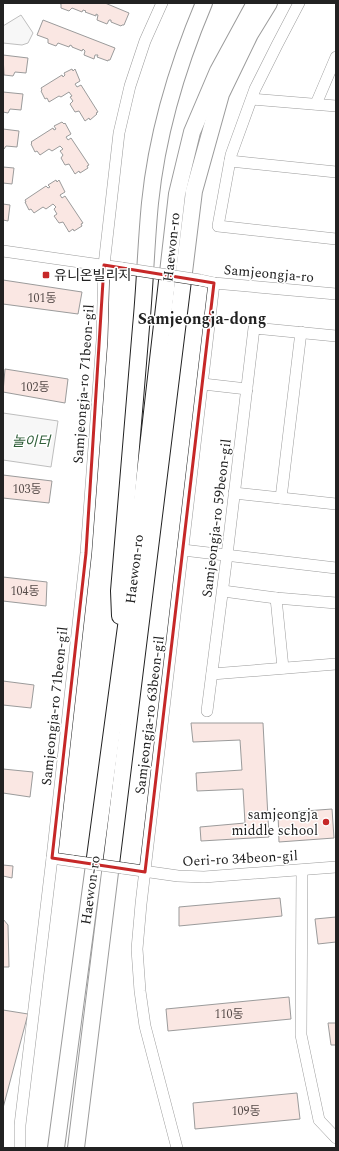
<svg xmlns="http://www.w3.org/2000/svg" width="339" height="1151" font-family="Spectral,'Noto Sans KR',serif">
  <style>
    .green { fill: #eee; stroke: #6f6f6f }
    .building { fill: #f3c9c0; stroke: #222 }
    .lines { fill: none; stroke-linecap: round; stroke-linejoin: round }
    .minor-casing { stroke: #222; stroke-width: 12 }
    .highway-casing { stroke: #222; stroke-width: 18 }
    .minor { stroke: #fff; stroke-width: 11 }
    .highway { stroke: #fff; stroke-width: 16 }
    .minor-bridge-casing { stroke: #222; stroke-width: 12; stroke-linecap: butt }
    .minor-bridge { stroke: #fff; stroke-width: 11 }
    .marked { fill: none; stroke: #c62828; stroke-width: 3; stroke-linejoin: round }
    .poi-dot { fill: #c62828; stroke: #fff; stroke-width: 1.5 }
    .labels { text-anchor: middle; stroke-width: 3; stroke-linejoin: round; paint-order: stroke }
    .number-label { font-size: 12px; fill: #564c4a }
    .street-label { font-size: 14px; fill: #222; stroke: #fff }
    .poi-label { font-size: 14px; fill: #222; stroke: #fff; text-anchor: start }
    .park-label { font-size: 14px; font-style: italic; fill: #2f5e38; stroke: #fff }
    .quarter-label { font-size: 16px; font-weight: bold; fill: #222; stroke: #fff }
  </style>
  <rect width="100%" height="100%" fill="#fff"/>
  <!-- green -->
  <g class="green">
    <path d="M21 15 33 33 28 43 22 45 3 43V26Z"/>
    <path d="M3 413 58 421 51 467 3 460Z"/>
  </g>
  <!-- building -->
  <g class="building">
    <path d="M58 3H105L129 13 124 25H122L121 26 111 22V20H109L107 24 97 20 98 15 96 14V16L85 12 86 11 83 10 82 12 72 8 69 11 61 8V4Z"/>
    <path d="M43 20 115 48 110 60H108V61L97 57 98 55H95L94 59 84 55 85 51 83 49 82 51 72 47V46L70 45 69 47 58 43 56 46 48 43V39L37 35Z"/>
    <path d="M3 55 28 58 26 73 15 72 13 76 4 75Z"/>
    <path d="M72 69 73 71 75 69 80 81 75 84 77 87 81 85 98 112 96 113 97 114 90 120 89 118 85 121 79 111 75 112 70 104 73 101 70 97 72 96 69 92 61 97 59 96 49 102 47 98 45 99 41 91 42 90 41 88 62 75 63 77 65 75 64 73Z"/>
    <path d="M3 92 23 94 21 110 10 109 8 113 3 112Z"/>
    <path d="M62 122 64 124 65 123 71 134 66 137 68 140 71 138 89 165 87 166 88 168 80 173 79 171 75 174 69 164 65 165 61 158 63 155 60 151 63 149 60 146 52 151 49 149 40 155 37 151 35 152 31 144 32 143 31 142 53 128 54 130 56 129 54 126Z"/>
    <path d="M3 129 19 131 17 147 6 146 4 149H3Z"/>
    <path d="M3 167 14 168 12 184 3 183Z"/>
    <path d="M56 180 57 182 59 180 65 192 60 195 62 198 65 196 83 223 81 224 82 226 74 231 73 229 69 232 63 222 59 223 54 216 57 214 54 209 56 207 53 204 46 209 43 207 34 213 31 209 29 210 25 202H26L25 200 46 186 48 188 50 187 48 185Z"/>
    <path d="M3 204 10 205 8 221 3 220Z"/>
    <path d="M3 280 82 292 78 314 3 304Z"/>
    <path d="M5 369 68 379 65 403 3 392Z"/>
    <path d="M3 475 52 481 49 503 3 498Z"/>
    <path d="M3 577 47 582 46 606 3 601Z"/>
    <path d="M3 681 34 685 31 708 3 705Z"/>
    <path d="M191 723H263L269 837 201 841 200 827 245 823 243 789 197 791 196 773 242 770 240 740 193 742Z"/>
    <path d="M3 769 33 772 30 797 3 793Z"/>
    <path d="M332 809 334 838 279 842 278 813Z"/>
    <path d="M3 865 13 866 12 878 3 876Z"/>
    <path d="M280 898 282 916 179 926V907Z"/>
    <path d="M336 917V942L318 944 315 919Z"/>
    <path d="M3 919 8 925 9 967H3Z"/>
    <path d="M289 997 291 1019 168 1031 166 1009Z"/>
    <path d="M3 1010 28 1014 3 1108Z"/>
    <path d="M328 1023H336V1045H331Z"/>
    <path d="M297 1093 300 1119 195 1129 193 1103Z"/>
  </g>
  <g class="lines">
    <defs>
      <g id="minor">
        <path d="M299 3 277 45 255 89 231 155 218 226 336 239"/>
        <path d="M252 99 336 106"/>
        <path d="M316 104 336 57"/>
        <path d="M230 161 336 172"/>
        <path d="M3 251 122 268"/>
        <path d="M200 280 214 283 336 294"/>
        <path d="M203 384 247 389"/>
        <path d="M234 493 336 504"/>
        <path d="M281 498 301 332"/>
        <path d="M183 550 336 568"/>
        <path d="M223 591 276 598 336 603"/>
        <path d="M276 598 283 668"/>
        <path d="M212 674 336 664"/>
        <path d="M207 711 227 555 254 328 336 336"/>
        <path d="M52 858 73 861"/>
        <path d="M122 868 178 876 204 877 336 867"/>
        <path d="M302 870 301 1035 319 1120 336 1138"/>
        <path d="M20 1148V1125L52 858 86 553 102 340 104 265 119 133 130 86 145 41 162 3"/>
        <path d="M177 1148 145 1026 140 991 137 949 141 904 214 283"/>
      </g>
      <g id="highway">
        <path d="M120 616 119 591C126 503 134 415 141 327 145 286 146 244 150 203 157 134 177 67 204 3"/>
        <path d="M56 1148 136 552 177 194 192 132 218 71 255 3"/>
        <path d="M76 1148 194 191 221 94 250 34 269 3"/>
      </g>
    </defs>
    <!-- minor casing -->
    <use href="#minor" class="minor-casing"/>
    <!-- highway casing -->
    <use href="#highway" class="highway-casing"/>
    <!-- minor -->
    <use href="#minor" class="minor"/>
    <!-- highway -->
    <use href="#highway" class="highway"/>
    <defs>
      <g id="minor-bridge">
        <path d="M122 268 200 280"/>
        <path d="M73 861 122 868"/>
      </g>
    </defs>
    <!-- minor-bridge casing -->
    <use href="#minor-bridge" class="minor-bridge-casing"/>
    <!-- minor-bridge -->
    <use href="#minor-bridge" class="minor-bridge"/>
  </g>
  <!-- marked area -->
  <path d="M0 0H339V1151H0ZM104 265 214 283 145 872 52 858 86 553Z" fill="#fff" fill-opacity=".55" fill-rule="evenodd"/>
  <path class="marked" d="M104 265 214 283 145 872 52 858 86 553Z"/>
  <!-- markers -->
  <g class="poi-dot">
    <rect x="42" y="271" width="8" height="8" rx="2"/>
    <circle cx="326" cy="822" r="4"/>
  </g>
  <g class="labels">
    <!-- number labels -->
    <g class="number-label">
      <text x="42" y="302">101동</text>
      <text x="35" y="391">102동</text>
      <text x="27" y="493">103동</text>
      <text x="25" y="595">104동</text>
      <text x="229" y="1018">110동</text>
      <text x="246" y="1115">109동</text>
    </g>
    <!-- street labels -->
    <g class="street-label">
      <text transform="translate(171 247) rotate(-84)" y="5">Haewon-ro</text>
      <text transform="translate(269 273) rotate(5)" y="5">Samjeongja-ro</text>
      <text transform="translate(83 384) rotate(-86)" y="5">Samjeongja-ro 71beon-gil</text>
      <text transform="translate(216 518) rotate(-83)" y="5">Samjeongja-ro 59beon-gil</text>
      <text transform="translate(134 569) rotate(-83)" y="5">Haewon-ro</text>
      <text transform="translate(54 706) rotate(-84)" y="5">Samjeongja-ro 71beon-gil</text>
      <text transform="translate(149 715) rotate(-83)" y="5">Samjeongja-ro 63beon-gil</text>
      <text transform="translate(240 858) rotate(-3)" y="5">Oeri-ro 34beon-gil</text>
      <text transform="translate(90 890) rotate(-82)" y="5">Haewon-ro</text>
    </g>
    <!-- poi labels -->
    <g class="poi-label">
      <text x="54" y="280">유니온빌리지</text>
      <text x="318" y="819" text-anchor="end">samjeongja<tspan x="318" dy="16">middle school</tspan></text>
    </g>
    <!-- park labels -->
    <g class="park-label">
      <text x="31" y="446">놀이터</text>
    </g>
    <!-- quarter labels -->
    <g class="quarter-label">
      <text x="202" y="324">Samjeongja-dong</text>
    </g>
  </g>
  <!-- border -->
  <rect width="339" height="1151" fill="none" stroke="#222222" stroke-width="8"/>
</svg>
